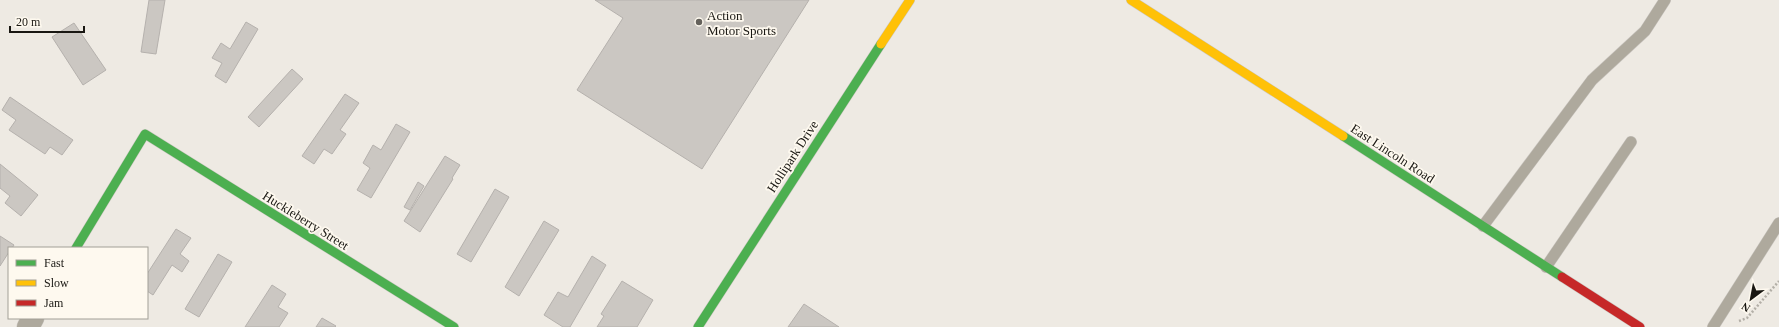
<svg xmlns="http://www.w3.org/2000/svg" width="1779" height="327" font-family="'Times New Roman',serif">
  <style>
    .building { fill: #cbc7c2; stroke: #b5b1ad }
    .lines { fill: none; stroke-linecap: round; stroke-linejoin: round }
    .lane-casing { stroke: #cbc7c2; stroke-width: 12 }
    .street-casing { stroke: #cbc7c2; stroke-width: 23 }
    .fast-casing { stroke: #cbc7c2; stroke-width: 10 }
    .slow-casing { stroke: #cbc7c2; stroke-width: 10 }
    .jam-casing { stroke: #cbc7c2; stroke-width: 10 }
    .path { stroke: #b3afa7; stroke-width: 2.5; stroke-dasharray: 2 2; stroke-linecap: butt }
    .lane { stroke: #aea99d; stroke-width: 11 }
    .street { stroke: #aea99d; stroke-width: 22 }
    .fast { stroke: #4caf50; stroke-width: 9 }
    .slow { stroke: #ffc107; stroke-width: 9 }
    .jam { stroke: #c62828; stroke-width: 9 }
    .poi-dot { fill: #64615b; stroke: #fef9ef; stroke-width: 1.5 }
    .labels { text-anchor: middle; stroke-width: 3.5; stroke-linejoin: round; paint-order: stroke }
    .poi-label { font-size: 13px; fill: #191712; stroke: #fef9ef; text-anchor: start }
    .street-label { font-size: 13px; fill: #191712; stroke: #fef9ef }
  </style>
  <rect width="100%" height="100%" fill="#eeeae3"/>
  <!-- building -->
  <g class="building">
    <path d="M149 0H165L156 54 141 52Z"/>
    <path d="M595 0H809L702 169 577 90 623 18Z"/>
    <path d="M246 22 258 29 226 83 215 76 222 63 212 58 221 43 230 49Z"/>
    <path d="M74 23 106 70 83 85 52 37Z"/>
    <path d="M292 69 303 79 259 127 248 117Z"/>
    <path d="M345 94 359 103 340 130 346 134 332 154 324 149 314 164 302 156Z"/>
    <path d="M10 97 73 140 62 155 50 147 45 154 9 130 16 120 2 110Z"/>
    <path d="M396 124 410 132 371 198 357 190 370 168 363 163 373 145 381 150Z"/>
    <path d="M445 156 460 165 452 178 453 179 420 232 404 221Z"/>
    <path d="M0 164 38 195 21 216 5 203 10 196 0 188Z"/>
    <path d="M418 182 424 186 410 210 404 207Z"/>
    <path d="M495 189 509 197 471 262 457 254Z"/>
    <path d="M544 221 559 230 519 296 505 287Z"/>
    <path d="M176 229 191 238 180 254 189 261 182 272 172 265 153 295 147 291V274Z"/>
    <path d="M0 236 14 245 12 248H9V252L0 266Z"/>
    <path d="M218 254 232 262 199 317 185 309Z"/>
    <path d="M592 256 606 265 570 327H563L544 315 558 292 568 297Z"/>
    <path d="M622 281 653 300 637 327H597L604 316 601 314Z"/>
    <path d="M272 285 286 294 278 307 288 313 279 327H245Z"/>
    <path d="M804 304 839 327H788Z"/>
    <path d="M322 318 336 326 335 327H316Z"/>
  </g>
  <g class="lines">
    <defs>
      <g id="lane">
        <path d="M1483 226 1592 80 1645 31 1665 0"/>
        <path d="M1546 267 1631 142"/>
        <path d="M1713 327 1779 223"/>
      </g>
      <path id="street" d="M28 327 33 318"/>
      <g id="fast">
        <path d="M1343 136 1562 277"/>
        <path d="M76 248 145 134 454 327"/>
        <path d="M698 327 881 44"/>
      </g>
      <g id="slow">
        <path d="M1131 0 1343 136"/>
        <path d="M881 44 910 0"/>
      </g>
      <path id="jam" d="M1562 277 1640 327"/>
    </defs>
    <!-- lane casing -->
    <use href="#lane" class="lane-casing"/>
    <!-- street casing -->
    <use href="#street" class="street-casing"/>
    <!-- fast casing -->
    <use href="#fast" class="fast-casing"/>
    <!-- slow casing -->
    <use href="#slow" class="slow-casing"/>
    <!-- jam casing -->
    <use href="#jam" class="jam-casing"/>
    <!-- path -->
    <path class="path" d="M1739 321 1747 318 1779 281"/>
    <!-- lane -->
    <use href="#lane" class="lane"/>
    <!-- street -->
    <use href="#street" class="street"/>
    <!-- fast -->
    <use href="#fast" class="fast"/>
    <!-- slow -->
    <use href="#slow" class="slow"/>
    <!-- jam -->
    <use href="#jam" class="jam"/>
  </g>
  <!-- markers -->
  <circle class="poi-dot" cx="699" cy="22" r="4"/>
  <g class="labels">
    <!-- poi labels -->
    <g class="poi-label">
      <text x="707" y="20">Action<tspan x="707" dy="15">Motor Sports</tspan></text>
    </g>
    <!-- street labels -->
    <g class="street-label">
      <text transform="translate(1393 153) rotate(33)" y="5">East Lincoln Road</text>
      <text transform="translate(792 156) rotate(-57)" y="5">Hollipark Drive</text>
      <text transform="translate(306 220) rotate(32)" y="5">Huckleberry Street</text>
    </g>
  </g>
  <!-- legend -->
  <rect x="8" y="247" width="140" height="72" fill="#fef9ef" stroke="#a29f97"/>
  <rect x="16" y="260" width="20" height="6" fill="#4caf50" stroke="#a29f97"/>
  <text x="44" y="267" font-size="12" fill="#191712">Fast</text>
  <rect x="16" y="280" width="20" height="6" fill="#ffc107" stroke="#a29f97"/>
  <text x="44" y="287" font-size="12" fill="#191712">Slow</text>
  <rect x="16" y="300" width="20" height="6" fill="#c62828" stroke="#a29f97"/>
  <text x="44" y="307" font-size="12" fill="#191712">Jam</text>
  <!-- north arrow -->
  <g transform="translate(1751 299) rotate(212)" stroke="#fef9ef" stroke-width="3" paint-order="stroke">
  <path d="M0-3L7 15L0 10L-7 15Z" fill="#191712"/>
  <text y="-6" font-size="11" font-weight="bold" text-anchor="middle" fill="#191712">N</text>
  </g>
  <!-- scale -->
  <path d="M10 26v6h74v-6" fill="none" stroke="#191712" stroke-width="2"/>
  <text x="16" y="26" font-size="12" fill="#191712" stroke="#fef9ef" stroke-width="3" paint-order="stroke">20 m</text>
</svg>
